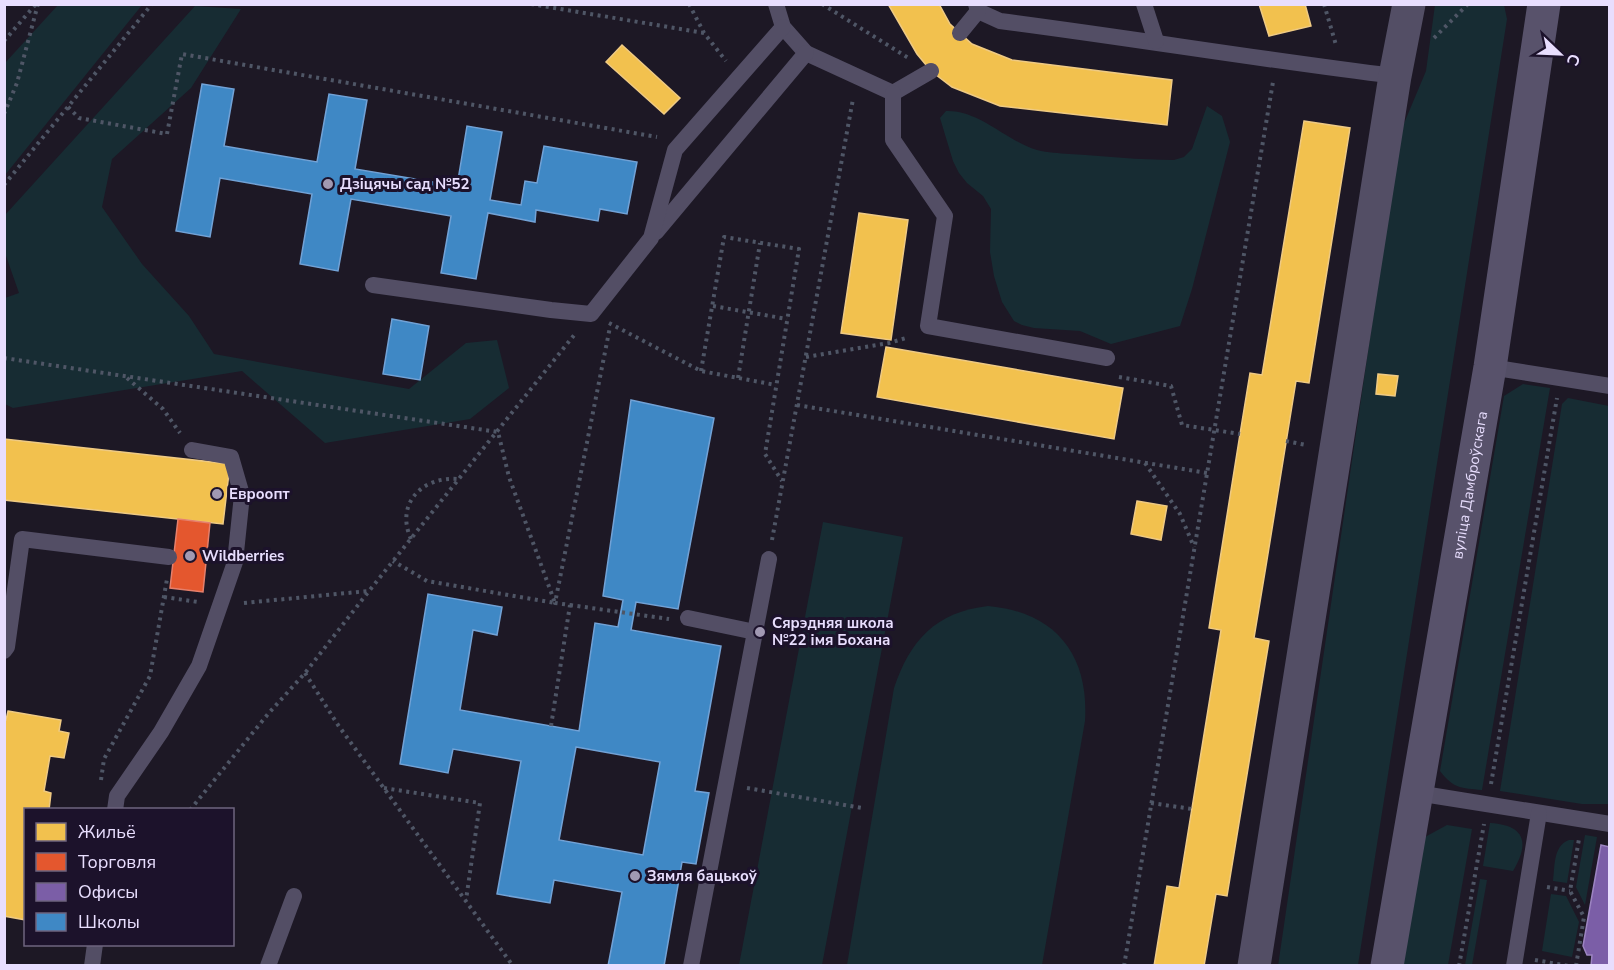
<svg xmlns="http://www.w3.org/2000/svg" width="1614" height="970" font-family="'Nunito Sans',sans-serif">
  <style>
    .green { fill: #172c33 }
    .homes { fill: #f2c14e; stroke: #efca83; stroke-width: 1.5 }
    .shops { fill: #e4572e; stroke: #e5806c; stroke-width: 1.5 }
    .offices { fill: #7b5ea7; stroke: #9c84c1; stroke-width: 1.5 }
    .schools { fill: #3f88c5; stroke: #72a2d6; stroke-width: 1.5; fill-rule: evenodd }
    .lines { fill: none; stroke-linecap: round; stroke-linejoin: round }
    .path { stroke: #4f5666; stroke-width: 4; stroke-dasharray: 3 4.5; stroke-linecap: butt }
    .service { stroke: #534e65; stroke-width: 16 }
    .minor { stroke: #534e65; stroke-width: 33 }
    .secondary { stroke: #58526b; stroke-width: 33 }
    .poi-dot { fill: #a199b2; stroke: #1c122b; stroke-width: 2 }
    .labels { text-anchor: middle; stroke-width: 6; stroke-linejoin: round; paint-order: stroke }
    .poi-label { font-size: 15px; font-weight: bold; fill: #e8defe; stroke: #1c122b; text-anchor: start }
    .street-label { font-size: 15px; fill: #e8defe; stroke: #1c122b }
  </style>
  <rect width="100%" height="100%" fill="#1d1825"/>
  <!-- green -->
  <g class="green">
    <path d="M58 5H142L5 175V63Z"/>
    <path d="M1435 5H1504L1507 19 1358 965 1278 966 1400 133 1426 71Z"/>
    <path d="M195 6 241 9 191 88 112 159 102 207 142 264 189 316 214 354 409 389 466 343 497 340 509 388 470 419 325 443 242 371 13 408 5 404V298L19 293 5 253V215Z"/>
    <path d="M1207 106 1222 116 1230 142 1192 289 1180 326 1111 344 1080 331 1034 328 1022 325 1014 321 1002 302 994 276 990 252 991 209 983 196 967 183 959 173 953 161 940 118 946 111C980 110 1006 141 1037 150 1048 153 1059 153 1069 154 1104 156 1139 160 1174 160L1184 157 1192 149Z"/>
    <path d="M1523 384 1550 388 1482 790C1461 788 1454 789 1440 771L1504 396Z"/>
    <path d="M1568 398 1609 406V804H1582L1500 791 1562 404Z"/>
    <path d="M823 522 903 537 822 965H739Z"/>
    <path d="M988 606C1055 612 1089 654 1085 721L1042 965H847L894 688C910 640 936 612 988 606Z"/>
    <path d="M1490 823C1525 825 1530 843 1513 871L1483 866Z"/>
    <path d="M1447 825 1472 829 1448 965 1403 966 1425 837Z"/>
    <path d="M1585 835 1597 837 1585 905 1576 887Z"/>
    <path d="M1569 840H1574L1567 883 1553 881C1555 866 1553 846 1569 840Z"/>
    <path d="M1480 879 1487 880 1472 965H1465Z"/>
    <path d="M1551 894 1566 896 1579 922 1572 957 1542 951Z"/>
  </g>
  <!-- homes -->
  <g class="homes">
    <path d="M888 4H939L950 24 972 44 1012 60 1172 80 1167 125 1000 106 952 87 931 71 917 54Z"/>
    <path d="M1259 4H1305L1311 26 1269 36Z"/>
    <path d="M622 45 680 98 664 114 606 62Z"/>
    <path d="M1304 121 1350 128 1309 383 1296 381 1266 566 1254 638 1269 641 1227 896 1216 894 1204 966H1154L1167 886 1179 888 1221 630 1209 628 1240 434 1250 373 1262 375Z"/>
    <path d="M859 213 908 220 891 340 841 333Z"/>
    <path d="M886 347 1123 388 1114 439 877 397Z"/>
    <path d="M1378 374 1398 376 1395 396 1376 394Z"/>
    <path d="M4 439 230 464 223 524 4 500Z"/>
    <path d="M1137 501 1167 506 1161 540 1131 534Z"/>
    <path d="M8 711 61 720 59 731 69 733 64 758 50 756 44 791 51 793 49 810H26V920L4 916V720H6Z"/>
  </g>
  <!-- shops -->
  <path class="shops" d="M178 519 210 523 203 592 170 588Z"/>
  <!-- offices -->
  <path class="offices" d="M1601 845 1610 847V966H1591L1592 955H1587L1583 946Z"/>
  <!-- schools -->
  <g class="schools">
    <path d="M202 84 234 89 224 146 317 162 329 94 367 100 355 169 457 186 467 126 502 132 490 200 521 205 525 181 537 183 544 146 637 162 627 214 600 209 598 221 536 210 535 222 488 213 476 279 441 273 451 216 351 199 338 271 300 264 312 194 220 178 210 237 176 231Z"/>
    <path d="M392 319 429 326 420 380 383 374Z"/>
    <path d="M631 400 714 418 678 609 636 602 631 630 721 646 695 791 709 793 696 864 682 862 664 966H608L622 892 554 880 550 903 497 894 521 761 453 749 448 773 400 764 428 594 502 607 497 635 473 630 460 710 579 731 595 623 618 627 623 600 603 596ZM576 747 660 762 643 855 559 840Z"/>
  </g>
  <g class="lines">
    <!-- path -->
    <g class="path">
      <path d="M531 4 704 33"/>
      <path d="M689 4 704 33 726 61"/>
      <path d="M822 4 910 59"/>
      <path d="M1324 4 1336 45"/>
      <path d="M1434 38 1468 4"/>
      <path d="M4 41 36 4"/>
      <path d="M68 107 79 118 167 134 182 54 657 137"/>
      <path d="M4 114 17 83 38 4"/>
      <path d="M4 185 152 4"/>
      <path d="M713 306 787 319"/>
      <path d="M609 323 701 371 776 385"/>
      <path d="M806 357 889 343 906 338"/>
      <path d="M4 358 498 432 509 477 555 603 427 581 393 561"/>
      <path d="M701 371 724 237 799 249 765 454 782 481"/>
      <path d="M1119 377 1171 386 1182 425 1240 434"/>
      <path d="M127 378 163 409 180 433"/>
      <path d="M738 378 760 243"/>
      <path d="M797 405 1207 473"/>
      <path d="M1286 441 1306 445"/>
      <path d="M1145 463 1180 514 1194 547"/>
      <path d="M411 539C395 504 422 476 458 479"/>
      <path d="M772 540 853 99"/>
      <path d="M164 597 198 602"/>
      <path d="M244 603 368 591"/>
      <path d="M570 605 669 619"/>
      <path d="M305 673 338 725 513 966"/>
      <path d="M551 726 570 605 555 603 610 327"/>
      <path d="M101 780 104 759 150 676 167 579"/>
      <path d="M1491 784 1557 398"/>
      <path d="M384 788 480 803 466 900"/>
      <path d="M747 788 862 808"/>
      <path d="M1151 803 1192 809"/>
      <path d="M190 810 268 714 305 673 369 591 575 334"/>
      <path d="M1547 887 1570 891"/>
      <path d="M1535 960 1569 966"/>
      <path d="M1124 966 1273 82"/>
      <path d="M1459 966 1484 824"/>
      <path d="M1576 966 1584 917 1570 891 1579 839"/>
    </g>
    <!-- service -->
    <g class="service">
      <path d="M776 4 783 27 806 53 893 93 931 71"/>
      <path d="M976 4 978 11 1000 21C1132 38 1263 60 1395 76"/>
      <path d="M1144 4 1156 41"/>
      <path d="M960 33 978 11"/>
      <path d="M893 93V140L945 216 928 326 1107 358"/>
      <path d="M656 232 806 53"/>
      <path d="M373 285 551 310 591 314 651 238 675 150 783 27"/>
      <path d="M1490 367 1610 386"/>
      <path d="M688 618 755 632"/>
      <path d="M4 651 7 647 22 539 169 557"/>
      <path d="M1417 793 1610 824"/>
      <path d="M115 810 117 796 161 732 199 666 235 562 242 495 231 457 192 450"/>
      <path d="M92 966 95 944"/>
      <path d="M268 966 294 896"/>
      <path d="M691 966 769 559"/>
      <path d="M1514 966 1539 813"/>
    </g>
    <!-- minor -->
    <path class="minor" d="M1254 966 1395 76 1409 4"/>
    <!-- secondary -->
    <path class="secondary" id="s1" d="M1387 966 1490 367 1544 4"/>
  </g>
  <!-- markers -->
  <g class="poi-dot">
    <circle cx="328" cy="184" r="6"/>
    <circle cx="217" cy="494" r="6"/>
    <circle cx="190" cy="556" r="6"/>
    <circle cx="760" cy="632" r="6"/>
    <circle cx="635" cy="876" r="6"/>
  </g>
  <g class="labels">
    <!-- poi labels -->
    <g class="poi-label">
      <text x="340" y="189">Дзіцячы сад №52</text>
      <text x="229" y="499">Евроопт</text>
      <text x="202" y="561">Wildberries</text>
      <text x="772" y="628">Сярэдняя школа<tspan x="772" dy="17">№22 імя Бохана</tspan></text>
      <text x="647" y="881">Зямля бацькоў</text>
    </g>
    <!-- street labels -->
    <g class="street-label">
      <text dy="5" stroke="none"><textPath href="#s1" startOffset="488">вуліца Дамброўскага</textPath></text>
    </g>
  </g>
  <!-- border -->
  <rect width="1614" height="970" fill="none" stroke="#e8defe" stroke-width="12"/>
  <!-- legend -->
  <rect x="24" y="808" width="210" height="138" fill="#1c122b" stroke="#6e647f" stroke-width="1.5"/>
  <rect x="36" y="823" width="30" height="18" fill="#f2c14e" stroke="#6e647f" stroke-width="1.5"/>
  <text x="78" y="838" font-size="18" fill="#e8defe">Жильё</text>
  <rect x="36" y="853" width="30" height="18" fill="#e4572e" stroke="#6e647f" stroke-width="1.5"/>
  <text x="78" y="868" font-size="18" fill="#e8defe">Торговля</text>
  <rect x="36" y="883" width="30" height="18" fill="#7b5ea7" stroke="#6e647f" stroke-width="1.5"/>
  <text x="78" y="898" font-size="18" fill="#e8defe">Офисы</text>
  <rect x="36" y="913" width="30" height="18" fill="#3f88c5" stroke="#6e647f" stroke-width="1.5"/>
  <text x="78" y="928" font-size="18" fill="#e8defe">Школы</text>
  <!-- north arrow -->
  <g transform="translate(1560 54) rotate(113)" stroke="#1c122b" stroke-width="4.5" paint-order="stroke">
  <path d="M0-4.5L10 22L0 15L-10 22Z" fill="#e8defe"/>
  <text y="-9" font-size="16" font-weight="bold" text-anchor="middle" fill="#e8defe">С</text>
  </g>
</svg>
